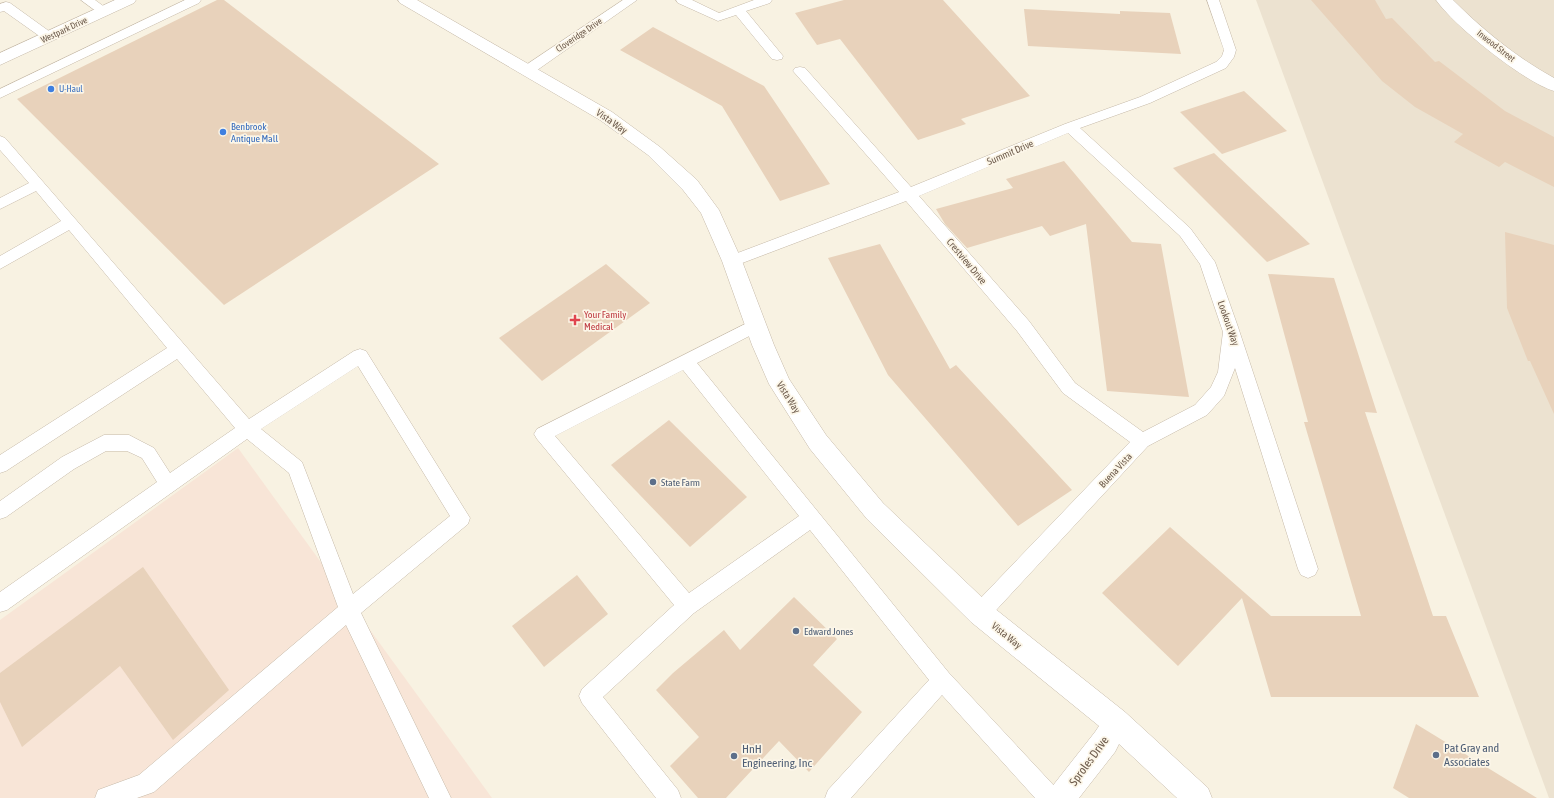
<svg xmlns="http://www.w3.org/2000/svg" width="1554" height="798" font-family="'Asap Condensed',sans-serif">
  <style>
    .residential { fill: #ece2d0 }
    .commercial { fill: #f8e5d7 }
    .building { fill: #e8d2bb }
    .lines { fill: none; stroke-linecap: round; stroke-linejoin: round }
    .service-casing { stroke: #c5b9a8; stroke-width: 1 }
    .minor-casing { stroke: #c5b9a8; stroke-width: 1 }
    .tertiary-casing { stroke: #c5b9a8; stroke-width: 1 }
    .service { fill: #fff; fill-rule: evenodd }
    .minor { fill: #fff; fill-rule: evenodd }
    .tertiary { fill: #fff; fill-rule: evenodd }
    .shop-dot { fill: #3f7fe0; stroke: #fcf6e8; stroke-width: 1.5 }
    .health-dot { fill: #e0444e; stroke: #fcf6e8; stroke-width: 1.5 }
    .service-dot { fill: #5c6f8a; stroke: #fcf6e8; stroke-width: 1.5 }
    .labels { text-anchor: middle; stroke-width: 3.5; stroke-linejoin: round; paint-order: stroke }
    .far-street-label { font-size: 9px; fill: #6d5b4c; stroke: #fcf6e8 }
    .far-shop-label { font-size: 9px; fill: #366cbe; stroke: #fcf6e8; text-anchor: start }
    .street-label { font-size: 10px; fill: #6d5b4c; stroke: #fcf6e8 }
    .shop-label { font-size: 10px; fill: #366cbe; stroke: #fcf6e8; text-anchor: start }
    .health-label { font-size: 10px; fill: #be3a42; stroke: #fcf6e8; text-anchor: start }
    .service-label { font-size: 10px; fill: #4e5e75; stroke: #fcf6e8; text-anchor: start }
    .near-service-label { font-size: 12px; fill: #4e5e75; stroke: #fcf6e8; text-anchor: start }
    .near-street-label { font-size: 12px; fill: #6d5b4c; stroke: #fcf6e8 }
  </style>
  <rect width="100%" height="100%" fill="#f8f2e2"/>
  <!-- residential -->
  <path class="residential" d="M1256 0H1554V798H1549Z"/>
  <!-- commercial -->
  <path class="commercial" d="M238 448 492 798H0V620Z"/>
  <!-- building -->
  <g class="building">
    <path d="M217 0H224L439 164 224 305 17 99Z"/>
    <path d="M844 0H943L1030 96 961 119 966 124 918 140 840 39 817 45 795 13Z"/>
    <path d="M1311 0H1375L1386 19 1392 18 1435 62 1439 61 1505 111 1554 137V187L1505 162 1499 167 1454 142 1463 134 1415 107 1382 81Z"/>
    <path d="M1024 9 1120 14V11L1170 13 1181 54 1028 46Z"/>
    <path d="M653 27 764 86 830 184 780 201 722 106 620 50Z"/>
    <path d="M1244 91 1287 131 1222 154 1180 112Z"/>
    <path d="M1214 153 1310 244 1267 262 1173 168Z"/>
    <path d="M1064 161 1132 242 1161 244 1189 397 1107 391 1086 224 1050 236 1042 226 967 248 945 224 936 209 1013 188 1006 179Z"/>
    <path d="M1505 232 1554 245V414L1530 361H1528L1507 308Z"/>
    <path d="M880 244 950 369 956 365 1072 490 1018 526 888 375 828 258Z"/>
    <path d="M606 264 650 303 542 381 499 338Z"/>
    <path d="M1268 274 1334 278 1377 413 1365 412 1433 616H1446L1479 697H1271L1242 598 1178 666 1102 593 1170 527 1271 616H1361L1304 422H1308Z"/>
    <path d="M669 420 747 497 690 547 611 465Z"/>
    <path d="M143 567 229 690 173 740 120 666 22 747 0 702V673Z"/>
    <path d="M577 575 608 614 544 667 512 626Z"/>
    <path d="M794 597 837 639 813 665 862 712 809 772 779 741 726 798H698L670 766 699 737 656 690 673 673 724 630 740 650Z"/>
    <path d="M1416 724 1537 798H1409L1393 788Z"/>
  </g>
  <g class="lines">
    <defs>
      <g id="service">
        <path d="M81 0H95L110 11 108 14H100Z"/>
        <path d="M185 0H201L199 3 0 98V89Z"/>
        <path d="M623 0H637L533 73 528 74 523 73 522 70 523 67Z"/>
        <path d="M676 0H692L719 13 754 0H772L770 3 746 11 783 56 782 59 777 60 772 59 736 15 718 21 678 3Z"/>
        <path d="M1207 0H1219L1236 50 1234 57 1226 68 1150 103 1080 128 1190 228 1215 262 1238 327 1318 569 1315 575 1308 578 1301 575 1298 569 1235 368 1224 396 1207 415 1148 446 987 620 980 623 973 620 970 613 973 606 1130 442 1063 393 1017 331 906 201 737 265 732 267 727 265 724 261 727 257 899 192 793 71 795 68 800 67 805 68 911 187 1065 124 1140 97 1216 62 1222 56 1224 50ZM1068 133 1180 236 1200 264 1223 332 1218 372 1211 387 1195 405 1143 432 1075 383 1029 321 919 196Z"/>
        <path d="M6 2 10 3 53 34 55 37 53 40H45L4 11 0 12V4Z"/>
        <path d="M0 136 5 138 249 419 354 351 360 349 366 351 470 518 468 524 361 613 451 798H429L346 625 154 792 137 798H95L98 790 139 775 338 607 289 473 247 439 7 610 0 612V592L157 482 142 458 127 451H106L74 469 6 517 0 519V501L62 457 104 435H129L154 448 170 473 235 428 177 359 6 471 0 473V455L167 348 69 230 0 269V256L61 221 36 191 0 209V198L29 183 0 150ZM358 366 450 516 353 594 302 462 261 429Z"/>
        <path d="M755 319 761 320 763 325 761 330 697 363 949 673 1058 790 1061 798H1035L942 695 851 798H825L828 790 929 680 810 530 694 613 603 697 678 790 681 798H656L582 703 579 696 582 689 674 605 537 439 534 434 537 429ZM683 370 799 516 689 593 555 436Z"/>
      </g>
      <path id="minor" d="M1436 0H1453C1483 30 1516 57 1554 78V91C1524 82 1454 26 1436 0Z"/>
      <g id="tertiary">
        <path d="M115 0H136L134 3 0 65V53Z"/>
        <path d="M398 0H417L612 112 660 147 697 180 719 210 742 261 774 345 789 379 826 435 883 503 989 604 1125 712 1208 788 1212 798H1177L1119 744 1115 752 1079 798H1047L1051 788 1095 732 1099 726 971 622 867 519 810 449 769 384 752 345 722 261 701 213 683 190 648 155 600 120 400 3Z"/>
      </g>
    </defs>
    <!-- service casing -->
    <use href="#service" class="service-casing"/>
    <!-- minor casing -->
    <use href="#minor" class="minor-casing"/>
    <!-- tertiary casing -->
    <use href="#tertiary" class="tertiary-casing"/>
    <!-- service -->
    <use href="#service" class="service"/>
    <!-- minor -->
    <use href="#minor" class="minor"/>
    <!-- tertiary -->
    <use href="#tertiary" class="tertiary"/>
  </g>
  <!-- markers -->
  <g class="shop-dot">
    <circle cx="51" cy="89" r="4"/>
    <circle cx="223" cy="132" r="4"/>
  </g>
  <path class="health-dot" d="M573 314h4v4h4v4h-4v4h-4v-4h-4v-4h4z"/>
  <g class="service-dot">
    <circle cx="653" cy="482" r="4"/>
    <circle cx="796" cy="631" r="4"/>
    <circle cx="1436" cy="755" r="4"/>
    <circle cx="734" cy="756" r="4"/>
  </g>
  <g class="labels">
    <!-- far-street labels -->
    <g class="far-street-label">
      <text transform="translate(64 30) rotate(-25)" y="3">Westpark Drive</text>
      <text transform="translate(579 35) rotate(-34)" y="3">Cloveridge Drive</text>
      <text transform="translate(1496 46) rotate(38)" y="3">Inwood Street</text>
    </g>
    <!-- far-shop labels -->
    <g class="far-shop-label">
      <text x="59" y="92">U-Haul</text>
    </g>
    <!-- street labels -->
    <g class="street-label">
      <text transform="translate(612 121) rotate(35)" y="4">Vista Way</text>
      <text transform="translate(1010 152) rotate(-23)" y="4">Summit Drive</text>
      <text transform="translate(967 261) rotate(50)" y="4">Crestview Drive</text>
      <text transform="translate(1229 323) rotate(71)" y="4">Lookout Way</text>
      <text transform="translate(789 397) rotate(58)" y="4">Vista Way</text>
      <text transform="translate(1115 470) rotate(-47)" y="4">Buena Vista</text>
      <text transform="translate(1007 635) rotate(39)" y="4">Vista Way</text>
    </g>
    <!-- shop labels -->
    <g class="shop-label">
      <text x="231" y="130">Benbrook<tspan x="231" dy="12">Antique Mall</tspan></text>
    </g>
    <!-- health labels -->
    <g class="health-label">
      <text x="584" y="318">Your Family<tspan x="584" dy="12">Medical</tspan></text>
    </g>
    <!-- service labels -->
    <g class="service-label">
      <text x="661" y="486">State Farm</text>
      <text x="804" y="635">Edward Jones</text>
    </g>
    <!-- near-service labels -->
    <g class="near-service-label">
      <text x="1444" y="752">Pat Gray and<tspan x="1444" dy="14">Associates</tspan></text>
      <text x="742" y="753">HnH<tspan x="742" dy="14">Engineering, Inc</tspan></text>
    </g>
    <!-- near-street labels -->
    <g class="near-street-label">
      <text transform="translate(1089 761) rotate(-54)" y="4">Sproles Drive</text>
    </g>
  </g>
</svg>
